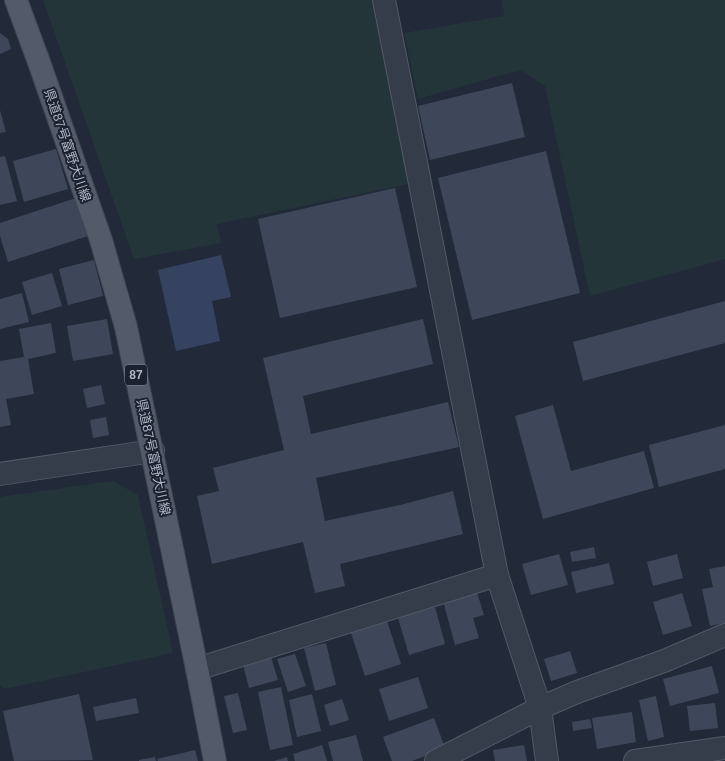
<svg xmlns="http://www.w3.org/2000/svg" width="725" height="761" font-family="Arial,'Noto Sans JP',sans-serif">
  <style>
    .green { fill: #24353a }
    .water { fill: #364360 }
    .building { fill: #3e4759 }
    .lines { fill: none; stroke-linecap: round; stroke-linejoin: round }
    .minor-casing { stroke: #535967; stroke-width: 24 }
    .major-casing { stroke: #3f4553; stroke-width: 24 }
    .minor { stroke: #353c4a; stroke-width: 22 }
    .major { stroke: #535a6a; stroke-width: 22 }
    .labels { text-anchor: middle; stroke-width: 4; stroke-linejoin: round; paint-order: stroke }
    .shield { fill: #1b212e; stroke: #838998; stroke-width: 1 }
    .shield-label { font-size: 12px; font-weight: bold; fill: #b0b6c6 }
    .street-label { font-size: 13px; fill: #b0b6c6; stroke: #1b212e }
  </style>
  <rect width="100%" height="100%" fill="#222939"/>
  <!-- green -->
  <g class="green">
    <path d="M43 0H373L413 183 217 224 221 243 134 259Z"/>
    <path d="M502 0H725V259L590 296 545 86 520 70 418 99 404 33 504 16Z"/>
    <path d="M113 481 138 495 173 653 4 689 0 685V497Z"/>
  </g>
  <!-- water -->
  <path class="water" d="M221 255 231 297 212 301 220 341 176 351 158 270Z"/>
  <!-- building -->
  <g class="building">
    <path d="M0 33 8 39 11 49 0 54Z"/>
    <path d="M512 83 525 137 430 160 418 106Z"/>
    <path d="M0 110 6 132 0 133Z"/>
    <path d="M56 149 68 189 24 202 13 161Z"/>
    <path d="M546 151 580 293 472 320 438 178Z"/>
    <path d="M5 156 17 201 0 205V157Z"/>
    <path d="M395 188 417 287 280 318 258 219Z"/>
    <path d="M76 198 88 236 8 262 0 236V223Z"/>
    <path d="M94 260 103 296 68 305 59 269Z"/>
    <path d="M52 273 62 306 32 315 22 282Z"/>
    <path d="M22 293 29 322 0 329V299Z"/>
    <path d="M725 301V343L583 381 573 342Z"/>
    <path d="M107 319 113 354 73 361 67 326Z"/>
    <path d="M423 319 433 364 303 396 311 434 448 402 459 447 316 478 325 521 400 505 453 491 463 534 340 564 345 586 315 593 303 542 212 564 197 496 219 491 213 468 284 450 263 358Z"/>
    <path d="M51 323 56 353 28 359 34 394 6 399 11 425 0 427V361L24 357 19 329Z"/>
    <path d="M101 385 105 404 87 408 83 389Z"/>
    <path d="M553 405 571 471 644 451 654 488 543 519 515 416Z"/>
    <path d="M106 417 109 435 93 438 90 420Z"/>
    <path d="M725 425V469L659 487 649 445Z"/>
    <path d="M594 547 596 558 572 562 570 552Z"/>
    <path d="M559 554 568 585 531 595 522 564Z"/>
    <path d="M677 554 683 578 653 586 647 562Z"/>
    <path d="M609 563 614 584 576 593 571 572Z"/>
    <path d="M725 566V623L710 626 702 589 713 587 709 569Z"/>
    <path d="M477 592 484 615 473 618 479 638 455 645 443 601Z"/>
    <path d="M682 593 692 626 663 635 653 602Z"/>
    <path d="M435 607 445 644 409 655 398 618Z"/>
    <path d="M387 621 401 664 365 676 351 633Z"/>
    <path d="M326 643 336 685 315 691 304 648Z"/>
    <path d="M570 651 577 673 551 681 544 659Z"/>
    <path d="M295 654 306 686 288 692 277 659Z"/>
    <path d="M271 657 278 680 249 688 243 665Z"/>
    <path d="M712 666 719 693 670 706 663 679Z"/>
    <path d="M418 677 428 708 389 721 379 689Z"/>
    <path d="M281 687 293 745 270 750 258 692Z"/>
    <path d="M238 693 247 730 233 733 224 696Z"/>
    <path d="M79 694 93 760 14 761 3 711Z"/>
    <path d="M312 694 321 731 297 737 289 700Z"/>
    <path d="M656 696 664 737 648 741 639 700Z"/>
    <path d="M136 698 139 713 96 721 93 707Z"/>
    <path d="M342 699 349 720 330 726 324 705Z"/>
    <path d="M715 703 718 728 690 731 687 706Z"/>
    <path d="M632 712 636 742 597 749 592 718Z"/>
    <path d="M434 718 445 748 412 761H392L383 737Z"/>
    <path d="M590 719 592 728 573 731 572 722Z"/>
    <path d="M356 735 363 761H333L328 742Z"/>
    <path d="M322 745 327 761H295L293 754Z"/>
    <path d="M524 745 527 761H495L493 750Z"/>
    <path d="M195 750 198 761H158L157 759Z"/>
    <path d="M155 757 156 761H139V760Z"/>
    <path d="M287 757 288 761H274Z"/>
  </g>
  <g class="lines">
    <defs>
      <g id="minor">
        <path d="M384 0 497 575 540 708 547 761"/>
        <path d="M0 474 153 451"/>
        <path d="M197 669 497 575"/>
        <path d="M436 761 540 708 577 692 664 661 725 635"/>
        <path d="M635 761 725 748"/>
      </g>
      <path id="major" d="M16 0 40 65 101 240 126 327 197 669 215 761"/>
    </defs>
    <!-- minor casing -->
    <use href="#minor" class="minor-casing"/>
    <!-- major casing -->
    <use href="#major" class="major-casing"/>
    <!-- minor -->
    <use href="#minor" class="minor"/>
    <!-- major -->
    <use href="#major" class="major"/>
  </g>
  <g class="labels">
    <!-- shield labels -->
    <rect class="shield" x="125" y="365" width="22" height="20" rx="3"/>
    <g class="shield-label">
      <text x="136" y="379">87</text>
    </g>
    <!-- street labels -->
    <g class="street-label">
      <text transform="translate(68 145) rotate(71)" y="5">県道87号富野大川線</text>
      <text transform="translate(154 457) rotate(78)" y="5">県道87号富野大川線</text>
    </g>
  </g>
</svg>
